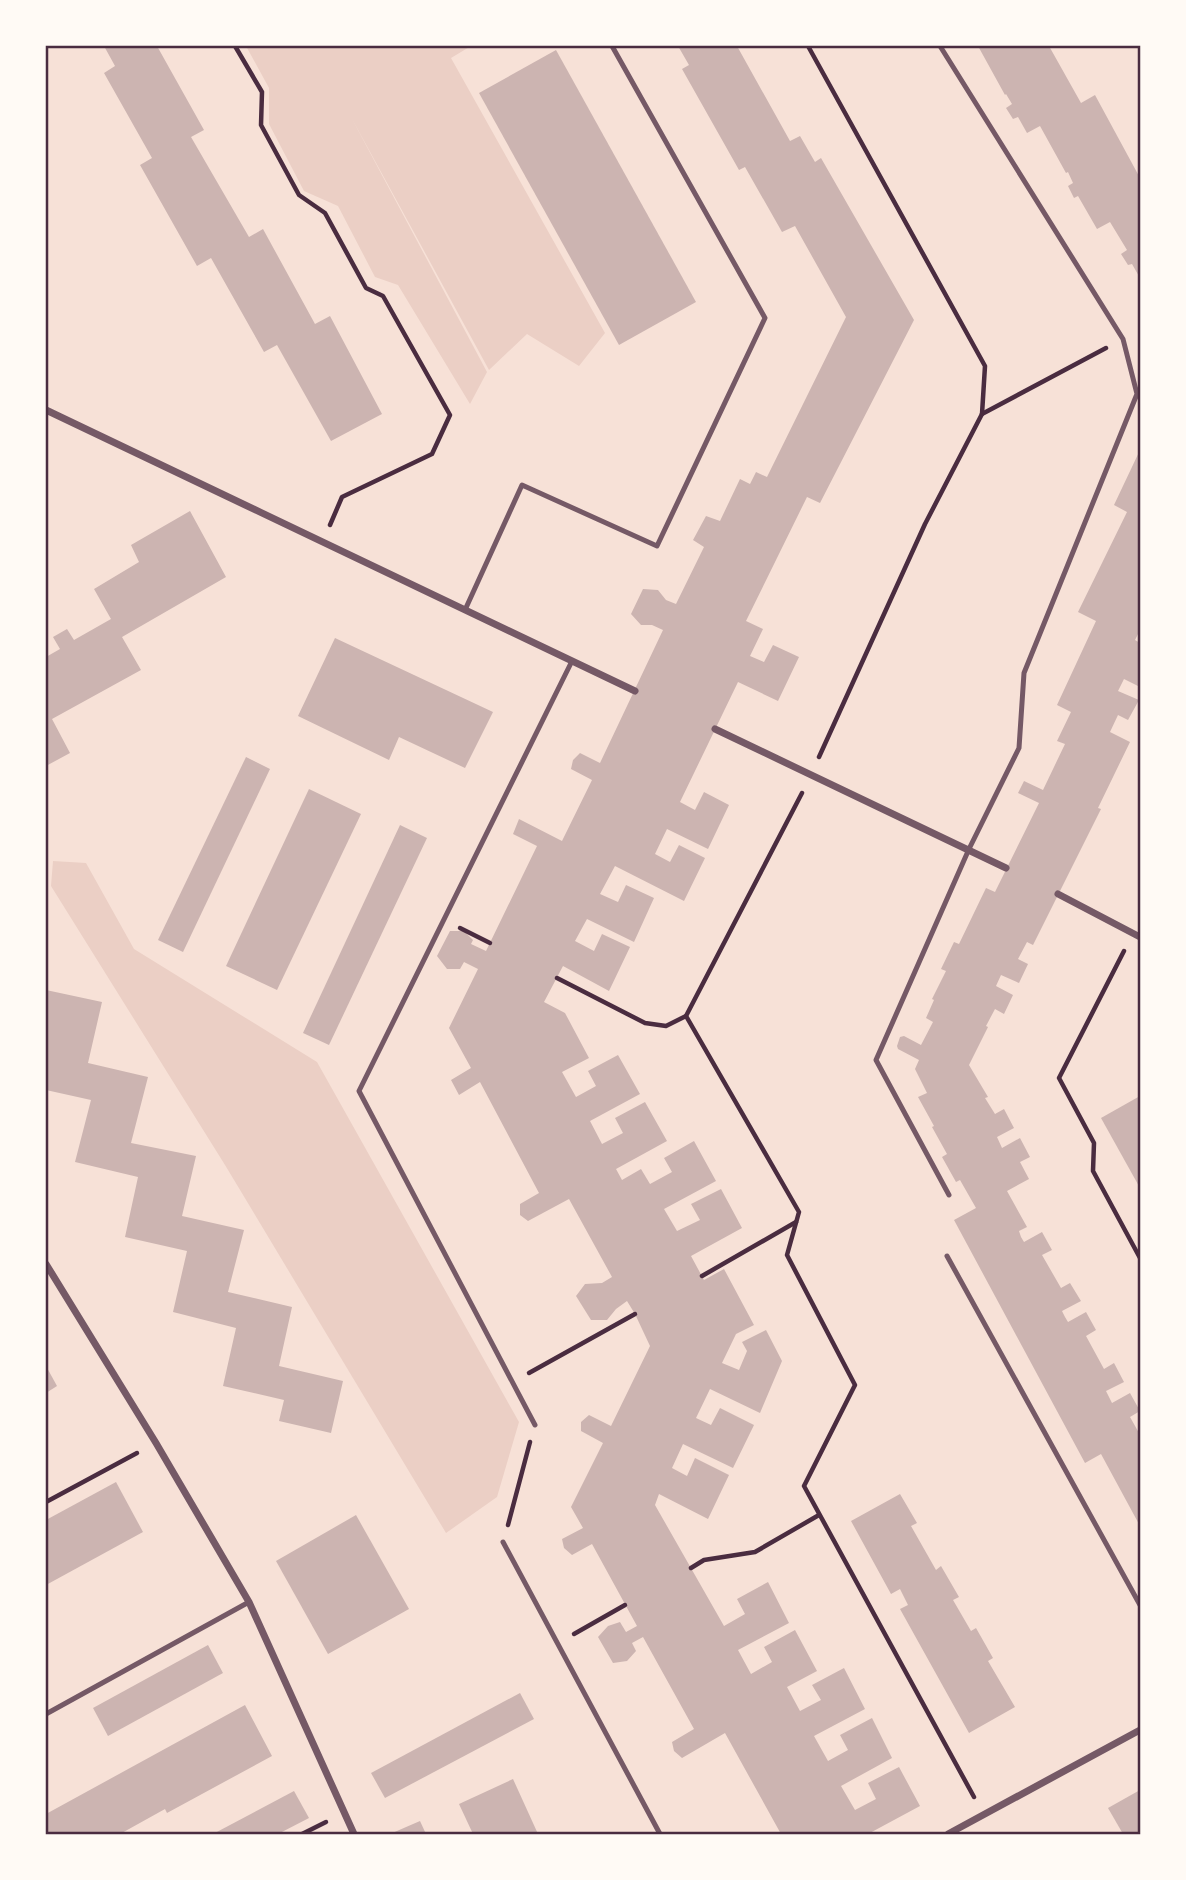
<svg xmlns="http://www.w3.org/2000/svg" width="1186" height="1880" font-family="'Fira Sans Condensed',sans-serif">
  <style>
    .green { fill: #ebcfc5 }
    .building { fill: #ccb4b1 }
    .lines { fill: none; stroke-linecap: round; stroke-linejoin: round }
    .path { stroke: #4a2c40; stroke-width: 4.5 }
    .service { stroke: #755966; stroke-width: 5 }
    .minor { stroke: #755966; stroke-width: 7 }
    .neatline { fill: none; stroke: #4a2c40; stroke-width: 2.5 }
  </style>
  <rect width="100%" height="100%" fill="#f7e1d7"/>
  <!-- green -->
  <g class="green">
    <path d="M246 46H471L451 58 605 333 579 366 527 334 489 370 351 117 487 372 470 404 398 285 375 277 338 206 304 191 269 124V88Z"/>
    <path d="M53 861 86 863 134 949 317 1062 519 1422 497 1497 446 1533 225 1165 51 886Z"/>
  </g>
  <!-- building -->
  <g class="building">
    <path d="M104 46H157L204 130 191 137 249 237 263 229 315 324 330 316 382 414 331 441 277 345 264 352 211 258 197 266 140 165 152 158 104 73 115 66Z"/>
    <path d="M678 46H737L790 141 800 136 815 162 821 158 914 320 820 503 807 497 746 621 763 629 750 656 764 662 773 645 799 657 778 701 738 682 680 802 695 810 704 792 729 805 708 849 667 829 655 854 670 862 679 845 705 858 684 901 615 866 600 894 618 902 626 885 654 898 634 942 587 919 575 941 594 951 602 934 630 947 609 991 563 966 544 1002 565 1013 589 1058 562 1072 576 1097 596 1086 588 1071 618 1055 640 1094 590 1121 602 1144 623 1133 615 1118 645 1102 667 1141 616 1169 622 1180 641 1169 650 1184 672 1172 664 1158 694 1141 716 1181 664 1209 677 1231 700 1220 691 1204 721 1189 742 1228 691 1256 704 1280 724 1269 754 1325 736 1334 722 1363 739 1370 747 1351 742 1342 766 1330 782 1361 760 1413 710 1389 696 1418 711 1425 720 1408 754 1425 733 1468 683 1444 672 1468 687 1476 695 1458 729 1475 708 1519 659 1494 655 1505 724 1626 745 1614 737 1599 768 1582 789 1623 738 1650 751 1674 772 1662 764 1647 795 1630 817 1671 787 1687 800 1711 821 1700 812 1685 844 1668 865 1709 814 1736 828 1761 848 1750 840 1735 872 1718 892 1758 841 1786 855 1810 876 1799 868 1783 899 1767 920 1806 868 1834H781L725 1733 682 1758 674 1751 672 1742 694 1729 643 1637 632 1643 636 1651 627 1661 613 1663 598 1637 608 1626 620 1622 626 1632 637 1626 592 1544 572 1555 564 1548 562 1539 583 1528 571 1507 603 1443 581 1431V1422L589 1415 611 1426 650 1346 635 1314 627 1301 616 1309 607 1320H591L576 1296 585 1284 602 1283 612 1277 569 1199 528 1221 520 1215V1204L539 1193 480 1082 459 1095 451 1080 471 1068 449 1028 478 969 464 962 460 969H447L437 956 450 931H464L473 940 471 944 486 951 537 846 513 834 519 819 562 841 592 780 571 769 573 760 580 753 600 763 663 630 652 625H641L631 614 643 589 658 590 666 600 676 604 704 547 693 540 706 516 720 521 740 479 750 484 756 472 767 477 846 317 795 226 782 232 745 167 739 170 682 69 689 65Z"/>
    <path d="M978 46H1049L1081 103 1095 95 1140 178V278L1132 264 1128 265 1121 254 1127 250 1110 222 1097 229 1078 196 1074 198 1068 186 1073 183 1068 172 1066 173 1040 126 1027 133 1018 117 1013 119 1006 108 1012 104 1006 94 1005 95Z"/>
    <path d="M556 50 696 302 619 345 479 93Z"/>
    <path d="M1140 450V630L1135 640 1140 643V687L1124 679 1118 691 1139 700 1128 720 1118 715 1110 732 1130 742 1098 808 1101 809 1033 945 1027 942 1018 959 1028 964 1019 983 1001 975 996 986 1013 995 1004 1014 995 1009 986 1026 988 1027 969 1065 988 1097 985 1098 995 1114 1004 1109 1014 1128 997 1137 1002 1148 1020 1138 1030 1157 1020 1162 1029 1179 1007 1191 1027 1227 1019 1231 1021 1237 1024 1242 1042 1232 1052 1250 1042 1255 1061 1288 1070 1283 1081 1301 1062 1311 1065 1317 1068 1322 1086 1312 1096 1330 1086 1336 1104 1369 1114 1363 1124 1382 1106 1391 1112 1403 1130 1393 1140 1411 1130 1417 1139 1433 1140 1432V1526L1101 1454 1085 1463 954 1220 976 1208 960 1180 956 1182 942 1157 947 1154 932 1127 934 1126 918 1097 927 1093 915 1069 919 1060 898 1049 897 1046 900 1037 904 1036 921 1045 933 1022 926 1018 934 1000 932 999 946 971 941 969 954 942 959 944 986 888 995 892 1039 803 1018 793 1024 781 1043 790 1065 744 1057 741 1071 712 1057 705 1096 621 1078 612 1127 512 1114 505Z"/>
    <path d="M190 511 226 577 122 637 141 670 52 719 70 753 46 766V657L60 649 53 637 67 629 74 640 111 619 94 589 139 562 131 545Z"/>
    <path d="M335 638 493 712 465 768 399 737 389 760 298 716Z"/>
    <path d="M246 757 270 769 183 952 158 940Z"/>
    <path d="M309 789 361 814 277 990 226 966Z"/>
    <path d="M400 825 427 838 329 1045 303 1033Z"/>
    <path d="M46 990 102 1002 88 1063 148 1077 131 1143 196 1156 182 1216 244 1230 228 1292 292 1307 279 1366 343 1381 331 1433 279 1421 284 1400 223 1386 236 1328 173 1312 187 1251 125 1237 138 1177 75 1162 91 1100 46 1090Z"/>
    <path d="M1140 1096V1188L1101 1118Z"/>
    <path d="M46 1366 57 1386 46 1393Z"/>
    <path d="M116 1482 143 1532 46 1585V1520Z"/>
    <path d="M900 1494 917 1523 911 1526 936 1570 941 1566 959 1597 953 1600 971 1631 976 1628 993 1658 988 1661 1015 1707 969 1733 900 1609 908 1605 900 1589 891 1594 851 1521Z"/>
    <path d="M356 1515 409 1609 328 1654 276 1561Z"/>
    <path d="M208 1645 223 1673 108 1736 93 1708Z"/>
    <path d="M520 1693 534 1719 385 1798 371 1773Z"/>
    <path d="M245 1705 272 1756 167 1813 165 1809 120 1834H46V1814Z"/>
    <path d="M513 1779 538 1834H473L459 1804Z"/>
    <path d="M1140 1790V1834H1123L1108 1808Z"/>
    <path d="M294 1791 309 1818 278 1834H213Z"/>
    <path d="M420 1821 426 1834H390Z"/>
  </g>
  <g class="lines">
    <!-- path -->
    <g class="path">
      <path d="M235 46 262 92 261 125 299 195 325 213 366 288 383 296 450 415 432 454 342 497 330 525"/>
      <path d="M808 46 985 366 982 414 925 524 819 757"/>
      <path d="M982 414 1106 348"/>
      <path d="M802 793 686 1016 799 1212 787 1255 855 1385 804 1486 974 1797"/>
      <path d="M460 928 490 943"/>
      <path d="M1124 951 1059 1078 1094 1143 1093 1171 1140 1258"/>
      <path d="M557 978 645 1023 666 1026 686 1016"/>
      <path d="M702 1276 796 1222"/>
      <path d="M529 1373 635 1314"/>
      <path d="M46 1502 137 1453"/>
      <path d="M508 1525 530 1442"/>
      <path d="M691 1568 704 1560 755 1552 819 1515"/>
      <path d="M574 1634 625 1605"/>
      <path d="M302 1834 326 1822"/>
    </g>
    <!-- service -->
    <g class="service">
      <path d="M940 46 1123 339 1137 394 1024 673 1019 748 969 849 876 1060 949 1195"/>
      <path d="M465 610 522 485 657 546 765 318 612 46"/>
      <path d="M947 1256 1140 1605"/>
      <path d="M535 1425 359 1091 572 661"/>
      <path d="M503 1542 660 1834"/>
      <path d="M46 1714 249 1602"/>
    </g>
    <!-- minor -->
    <g class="minor">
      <path d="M46 410 635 691"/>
      <path d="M715 729 1006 868"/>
      <path d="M1058 894 1140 937"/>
      <path d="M46 1264 156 1443 249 1602 354 1834"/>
      <path d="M948 1834 1140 1730"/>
    </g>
  </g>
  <!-- border -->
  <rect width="1186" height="1880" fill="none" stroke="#fffaf5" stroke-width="94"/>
  <rect x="47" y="47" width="1092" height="1786" class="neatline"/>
</svg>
